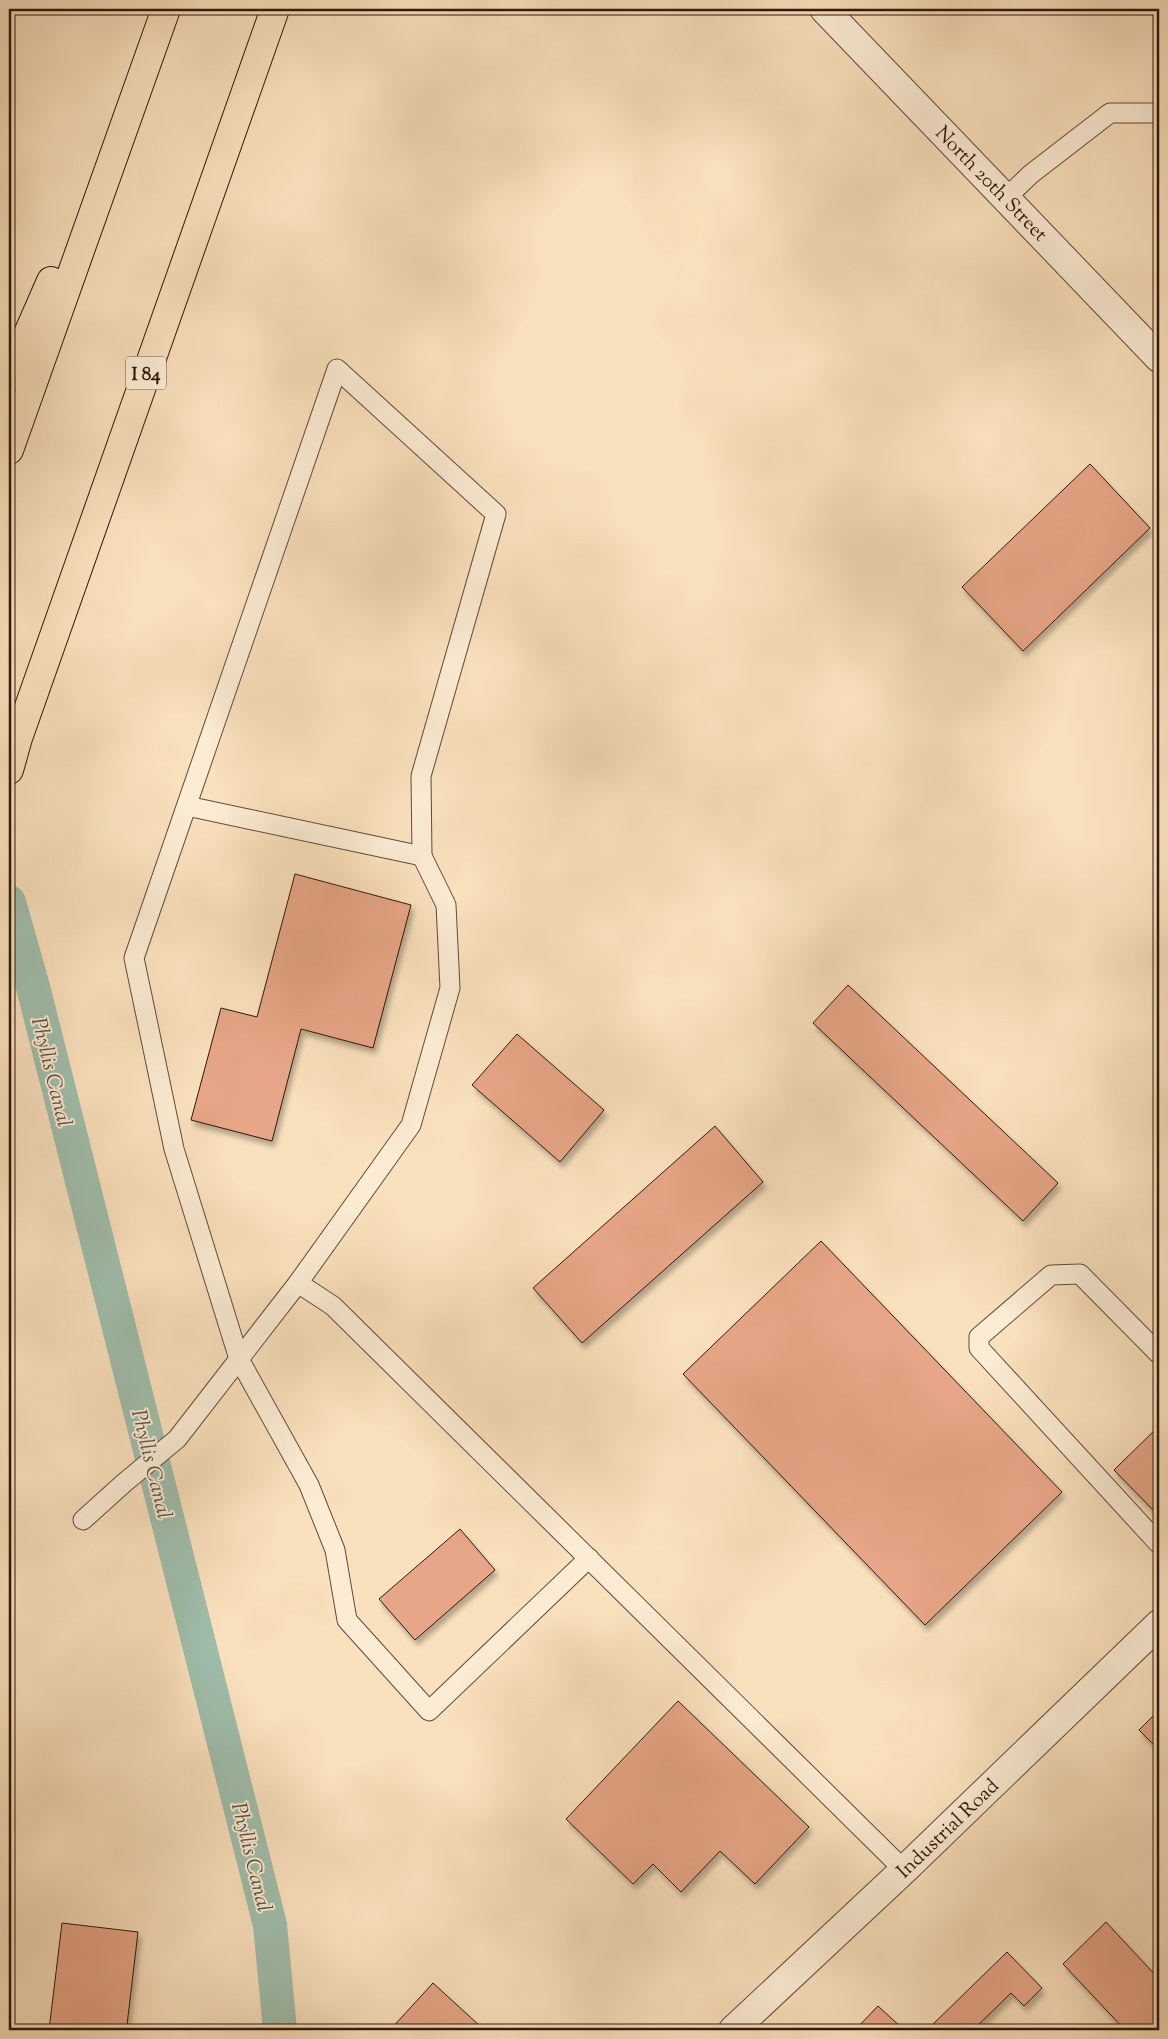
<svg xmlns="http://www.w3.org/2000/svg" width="1168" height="2039" font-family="'Sorts Mill Goudy',serif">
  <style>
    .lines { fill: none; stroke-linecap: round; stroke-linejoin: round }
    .canal { stroke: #9fbeac; stroke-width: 34 }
    .building { fill: #e7a687; stroke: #30170d; filter: url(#shadow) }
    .lane-casing { stroke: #624a39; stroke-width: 21 }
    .street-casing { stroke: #624a39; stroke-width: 30 }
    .highway-casing { stroke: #30170d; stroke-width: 30 }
    .lane { stroke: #fcecd4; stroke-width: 19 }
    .street { stroke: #fcecd4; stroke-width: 28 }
    .highway { stroke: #fae1bd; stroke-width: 28 }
    .labels { text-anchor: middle; stroke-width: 4; stroke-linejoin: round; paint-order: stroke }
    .shield { fill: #fcecd4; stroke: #6d5749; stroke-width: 1 }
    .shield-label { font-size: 19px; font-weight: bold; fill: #30170d }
    .street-label { font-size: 20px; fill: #30170d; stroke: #fcecd4 }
    .water-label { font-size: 21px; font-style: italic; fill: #575145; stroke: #fcecd4 }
  </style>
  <defs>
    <filter id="shadow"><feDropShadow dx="3" dy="5.5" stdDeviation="2.5" flood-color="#0004"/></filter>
  </defs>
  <rect width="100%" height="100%" fill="#fae1bd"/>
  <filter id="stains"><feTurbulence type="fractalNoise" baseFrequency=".004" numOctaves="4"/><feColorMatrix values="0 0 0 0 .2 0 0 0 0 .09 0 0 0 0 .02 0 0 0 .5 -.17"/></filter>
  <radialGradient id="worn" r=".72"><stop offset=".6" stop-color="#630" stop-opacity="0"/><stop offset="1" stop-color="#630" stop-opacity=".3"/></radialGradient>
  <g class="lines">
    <!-- canal -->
    <path class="canal" d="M9 902 33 987 270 1925 280 2030"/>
  </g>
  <!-- building -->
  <g class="building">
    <path d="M1090 464 1150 528 1023 651 962 587Z"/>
    <path d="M295 874 411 905 373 1048 301 1029 272 1141 191 1120 221 1008 257 1017Z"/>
    <path d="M848 985 1058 1183 1023 1221 813 1023Z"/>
    <path d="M517 1034 604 1110 560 1162 472 1085Z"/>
    <path d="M715 1126 763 1182 582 1343 533 1288Z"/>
    <path d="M821 1241 1062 1492 925 1625 683 1374Z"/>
    <path d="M1159 1426V1516L1114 1470Z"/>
    <path d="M460 1529 495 1570 415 1640 379 1599Z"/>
    <path d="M678 1701 809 1827 755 1884 720 1851 681 1892 653 1864 633 1884 566 1819Z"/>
    <path d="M1159 1710V1750L1139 1730Z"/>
    <path d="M1106 1922 1159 1979V2030H1125L1063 1964Z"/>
    <path d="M62 1923 138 1932 127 2025 141 2027 140 2030H49Z"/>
    <path d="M1007 1952 1042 1988 1024 2006 1011 1993 973 2030H927Z"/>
    <path d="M433 1983 481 2027 478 2030H390Z"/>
    <path d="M878 2006 904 2030H855Z"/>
  </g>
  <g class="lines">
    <defs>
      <g id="lane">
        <path d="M1006 198 1031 174 1110 113H1159"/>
        <path d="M187 806 422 856"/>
        <path d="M298 1283 411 1125 450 988 446 905 422 856 421 776 496 514 337 369 134 958 174 1149 239 1359 309 1485 335 1550 347 1620 429 1711 589 1558"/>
        <path d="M1159 1354 1080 1274 1051 1275 979 1337V1348L1159 1544"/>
        <path d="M83 1520 124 1483 177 1439 298 1283 333 1306 904 1870"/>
      </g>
      <g id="street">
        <path d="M824 9 1159 358"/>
        <path d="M733 2030 904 1870 1159 1624"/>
      </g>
      <g id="highway">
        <path d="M9 377 51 281"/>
        <path d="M9 450 166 9"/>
        <path d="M9 770 18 738 275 9"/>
      </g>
    </defs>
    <!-- lane casing -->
    <use href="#lane" class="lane-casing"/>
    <!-- street casing -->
    <use href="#street" class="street-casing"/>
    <!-- highway casing -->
    <use href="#highway" class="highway-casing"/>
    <!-- lane -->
    <use href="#lane" class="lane"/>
    <!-- street -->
    <use href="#street" class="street"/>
    <!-- highway -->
    <use href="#highway" class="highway"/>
  </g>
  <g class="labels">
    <!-- shield labels -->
    <rect class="shield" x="126" y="356.5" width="40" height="33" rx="4"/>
    <g class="shield-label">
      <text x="146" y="380">I 84</text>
    </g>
    <!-- street labels -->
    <g class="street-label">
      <text transform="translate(992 183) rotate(46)" y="7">North 20th Street</text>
      <text transform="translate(947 1828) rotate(-44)" y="7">Industrial Road</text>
    </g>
    <!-- water labels -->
    <g class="water-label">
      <text transform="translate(52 1072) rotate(76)" y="7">Phyllis Canal</text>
      <text transform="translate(152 1464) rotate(76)" y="7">Phyllis Canal</text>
      <text transform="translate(252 1857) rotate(76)" y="7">Phyllis Canal</text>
    </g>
  </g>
  <!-- margin -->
  <rect width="1168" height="2039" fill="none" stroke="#fae1bd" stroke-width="30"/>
  <rect x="10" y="10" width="1148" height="2019" fill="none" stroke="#30170d" stroke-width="2.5"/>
  <rect x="15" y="15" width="1138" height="2009" fill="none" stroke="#30170d"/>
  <rect width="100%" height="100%" filter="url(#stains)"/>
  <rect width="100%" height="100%" fill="url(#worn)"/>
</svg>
